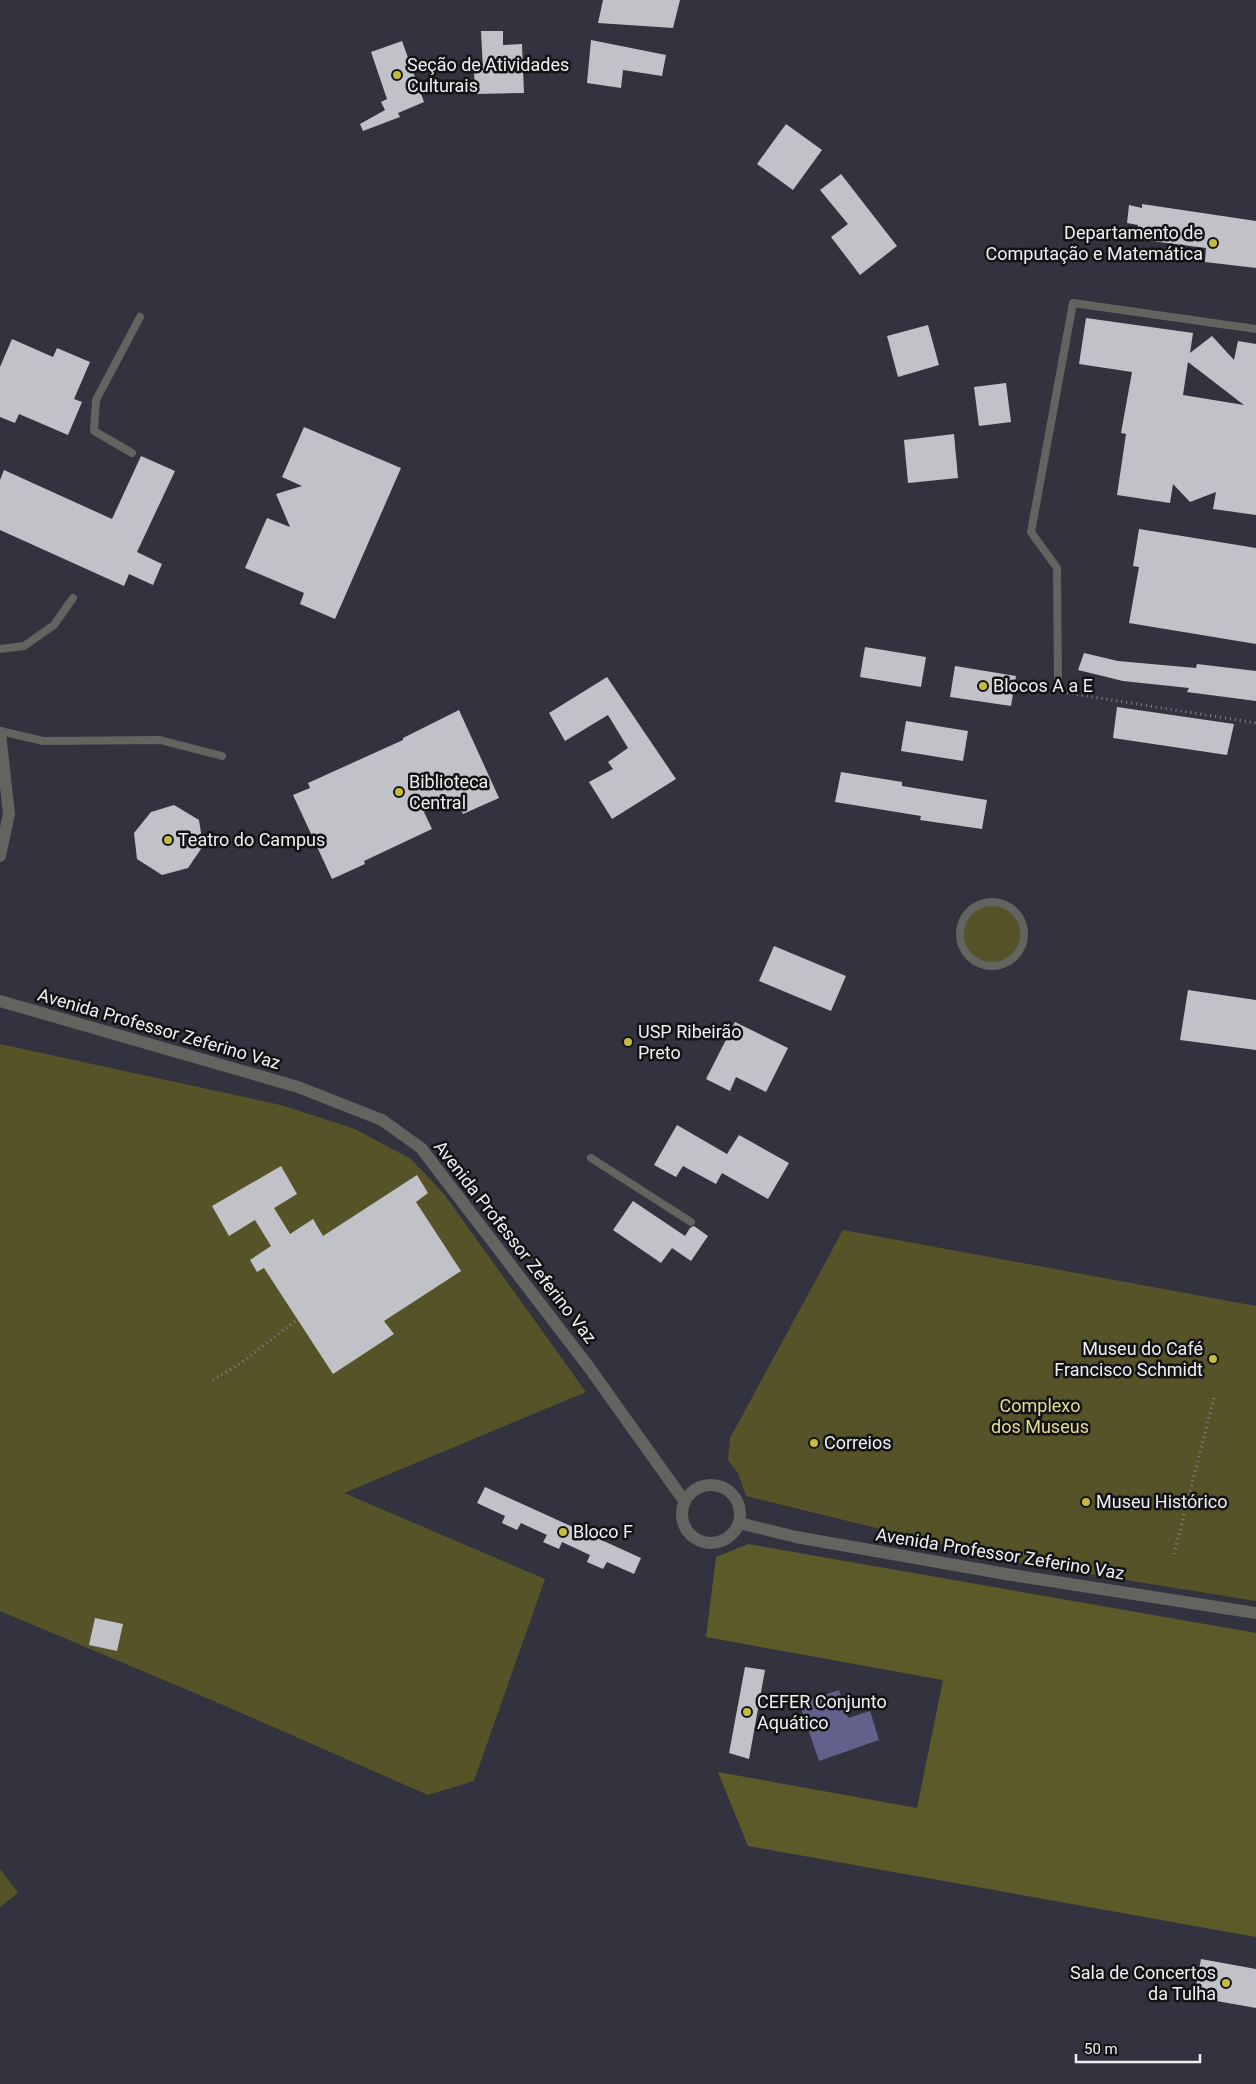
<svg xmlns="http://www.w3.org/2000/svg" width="1256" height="2084" font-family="Roboto,sans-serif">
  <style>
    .built { fill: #32333e }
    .green { fill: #565329 }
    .forest { fill: #5d5a2a }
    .water { fill: #62618b }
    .building { fill: #c1c1c8; fill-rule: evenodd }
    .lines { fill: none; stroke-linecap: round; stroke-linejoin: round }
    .path { stroke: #848488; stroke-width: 3; stroke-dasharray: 1 4; stroke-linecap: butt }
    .service { stroke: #636360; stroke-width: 8 }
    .minor { stroke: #636360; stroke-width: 12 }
    .poi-dot { fill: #c5bc3d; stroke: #131315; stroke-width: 2 }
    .labels { text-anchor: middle; stroke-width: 5; stroke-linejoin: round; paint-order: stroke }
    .poi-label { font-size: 18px; fill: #f0f0f4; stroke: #131315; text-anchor: start }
    .street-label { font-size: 18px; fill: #f0f0f4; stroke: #131315 }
    .park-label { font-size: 18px; fill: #e3de92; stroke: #131315 }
  </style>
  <rect width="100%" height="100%" fill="#2a2a2f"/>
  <!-- built -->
  <rect class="built" x="0" y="0" width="1256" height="2084"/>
  <!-- green -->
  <g class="green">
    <circle cx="991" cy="934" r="29"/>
    <path d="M0 1044 281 1105 355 1129 411 1159 444 1194 586 1392 344 1493 545 1579 474 1781 428 1795 223 1705 0 1611Z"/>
    <path d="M843 1230 1256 1306V1601L1015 1562 746 1496 738 1473 728 1460 730 1438Z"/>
    <path d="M0 1869 18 1893 0 1907Z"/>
  </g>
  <!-- forest -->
  <path class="forest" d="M748 1544 1256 1633V1937L748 1846 718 1772 917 1808 943 1680 706 1637 716 1557Z"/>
  <!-- water -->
  <path class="water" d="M839 1690 848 1718 870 1711 879 1740 819 1761 799 1703Z"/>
  <!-- building -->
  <g class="building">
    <path d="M603 0H680L673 28 598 23Z"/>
    <path d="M481 31H503V45L522 44 524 93 475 94 474 70H483Z"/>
    <path d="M591 40 666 55 662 76 623 70 621 88 587 83Z"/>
    <path d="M402 41 424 102 398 113 400 117 363 131 360 124 385 110 381 102 387 99 371 52Z"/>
    <path d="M786 124 822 150 793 190 757 164Z"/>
    <path d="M841 174 897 246 860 275 831 237 848 224 820 190Z"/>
    <path d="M1142 204 1256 221V268L1205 262 1206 248 1136 239 1138 225 1127 223 1129 205 1142 208Z"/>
    <path d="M1086 318 1193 333 1190 353 1212 336 1234 360 1238 341 1256 344V515L1213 509 1216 492 1190 502 1173 484 1170 503 1117 495 1126 434 1121 433 1132 372 1079 364ZM1188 362 1244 405 1183 395Z"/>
    <path d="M928 325 939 365 898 377 887 336Z"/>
    <path d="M12 339 53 357 57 348 90 362 74 399 82 402 68 435 19 414 15 423 0 417V367Z"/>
    <path d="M1006 383 1011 422 979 426 974 387Z"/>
    <path d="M304 427 401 468 335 619 300 604 304 593 245 568 267 518 290 527 276 494 302 486 282 477Z"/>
    <path d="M954 434 958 478 908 483 904 440Z"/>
    <path d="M141 456 175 471 137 552 162 564 153 585 129 574 124 586 0 530V480L4 470 112 519Z"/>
    <path d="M1139 529 1256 548V644L1129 623 1139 567 1133 566Z"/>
    <path d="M865 647 926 657 921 687 860 677Z"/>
    <path d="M1084 653 1118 661 1196 668 1197 664 1256 671V701L1187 692 1189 688 1123 681 1078 670Z"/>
    <path d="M955 666 1016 676 1011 706 950 697Z"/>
    <path d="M607 677 676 779 612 819 589 782 613 769 608 762 628 748 608 715 565 741 549 713Z"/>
    <path d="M1117 707 1234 724 1227 755 1113 738Z"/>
    <path d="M459 710 499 798 463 814 455 798 424 812 432 829 364 861 365 864 332 879 293 795 310 788 308 783 403 740V738Z"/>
    <path d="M906 721 968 731 963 761 901 751Z"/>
    <path d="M841 772 902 782V786L987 800 982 829 920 820 921 816 835 802Z"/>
    <path d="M174 805 199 820 203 846 188 868 162 875 137 859 134 833 151 812Z"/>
    <path d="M774 946 846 976 831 1011 759 981Z"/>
    <path d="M1188 990 1256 1000V1050L1180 1040Z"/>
    <path d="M735 1022 788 1048 766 1092 736 1077 730 1091 706 1079Z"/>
    <path d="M677 1125 727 1154 739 1135 789 1163 768 1199 722 1173 716 1184 683 1166 676 1177 654 1165Z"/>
    <path d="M281 1166 297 1194 274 1208 290 1234 313 1219 323 1236 417 1175 428 1193 416 1202 461 1271 384 1321 394 1334 333 1374 264 1268 257 1272 250 1260 271 1246 255 1220 229 1236 212 1206Z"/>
    <path d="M633 1201 685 1236 690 1228 694 1226 708 1236 691 1261 672 1248 661 1263 613 1230Z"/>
    <path d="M485 1487 641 1558 634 1574 607 1562 603 1569 587 1562 590 1555 562 1542 559 1549 543 1542 547 1535 521 1523 517 1530 502 1523 505 1516 477 1503Z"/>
    <path d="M95 1618 123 1624 117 1651 89 1645Z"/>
    <path d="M745 1667 765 1670 749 1759 729 1753Z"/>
    <path d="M1201 1959 1256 1969V2008L1194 1997Z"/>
  </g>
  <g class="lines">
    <!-- path -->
    <g class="path">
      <path d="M1062 692 1256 723"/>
      <path d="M213 1380 241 1363 298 1319"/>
      <path d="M1174 1554 1214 1398"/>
    </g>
    <!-- service -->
    <g class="service">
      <path d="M132 453 94 431 96 400 140 317"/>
      <path d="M0 649 24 646 54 625 73 598"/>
      <path d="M1058 681 1057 568 1031 532 1073 303 1256 329"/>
      <path d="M0 731 43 741 160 740 222 756"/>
      <circle cx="992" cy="934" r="32"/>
      <path d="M591 1158 691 1222"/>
    </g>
    <!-- minor -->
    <g class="minor">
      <path d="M0 733 9 814 0 856"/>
      <path d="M0 1001 298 1087 382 1120 421 1148 588 1366 685 1502"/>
      <circle cx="711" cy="1514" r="29"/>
      <path d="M739 1523 796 1537 1006 1574 1256 1613"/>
    </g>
  </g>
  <!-- markers -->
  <g class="poi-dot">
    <circle cx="397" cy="75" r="5"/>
    <circle cx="1213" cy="243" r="5"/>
    <circle cx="983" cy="686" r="5"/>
    <circle cx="399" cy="792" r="5"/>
    <circle cx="168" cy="840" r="5"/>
    <circle cx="628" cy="1042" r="5"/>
    <circle cx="1213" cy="1359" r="5"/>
    <circle cx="814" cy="1443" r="5"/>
    <circle cx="1086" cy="1502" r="5"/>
    <circle cx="563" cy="1532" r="5"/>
    <circle cx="747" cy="1712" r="5"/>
    <circle cx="1226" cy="1983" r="5"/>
  </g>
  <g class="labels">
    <!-- poi labels -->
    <g class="poi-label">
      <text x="407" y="71">Seção de Atividades<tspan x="407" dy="21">Culturais</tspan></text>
      <text x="1203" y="239" text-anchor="end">Departamento de<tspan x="1203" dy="21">Computação e Matemática</tspan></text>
      <text x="993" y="692">Blocos A a E</text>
      <text x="409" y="788">Biblioteca<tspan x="409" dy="21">Central</tspan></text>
      <text x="178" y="846">Teatro do Campus</text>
      <text x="638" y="1038">USP Ribeirão<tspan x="638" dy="21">Preto</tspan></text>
      <text x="1203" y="1355" text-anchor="end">Museu do Café<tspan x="1203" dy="21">Francisco Schmidt</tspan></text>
      <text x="824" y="1449">Correios</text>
      <text x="1096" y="1508">Museu Histórico</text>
      <text x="573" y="1538">Bloco F</text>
      <text x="757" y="1708">CEFER Conjunto<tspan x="757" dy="21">Aquático</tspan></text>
      <text x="1216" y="1979" text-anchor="end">Sala de Concertos<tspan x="1216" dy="21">da Tulha</tspan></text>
    </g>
    <!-- street labels -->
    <g class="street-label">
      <text transform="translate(159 1029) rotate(16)" y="6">Avenida Professor Zeferino Vaz</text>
      <text transform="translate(515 1242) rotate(52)" y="6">Avenida Professor Zeferino Vaz</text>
      <text transform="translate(1000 1554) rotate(9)" y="6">Avenida Professor Zeferino Vaz</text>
    </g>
    <!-- park labels -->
    <g class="park-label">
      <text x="1040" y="1412">Complexo<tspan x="1040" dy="21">dos Museus</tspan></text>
    </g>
  </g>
  <!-- scale -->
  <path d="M1076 2054v8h124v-8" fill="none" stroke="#f0f0f4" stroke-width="2.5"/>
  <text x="1084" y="2054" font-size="15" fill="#f0f0f4" stroke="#131315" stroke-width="4" paint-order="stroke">50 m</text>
</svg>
